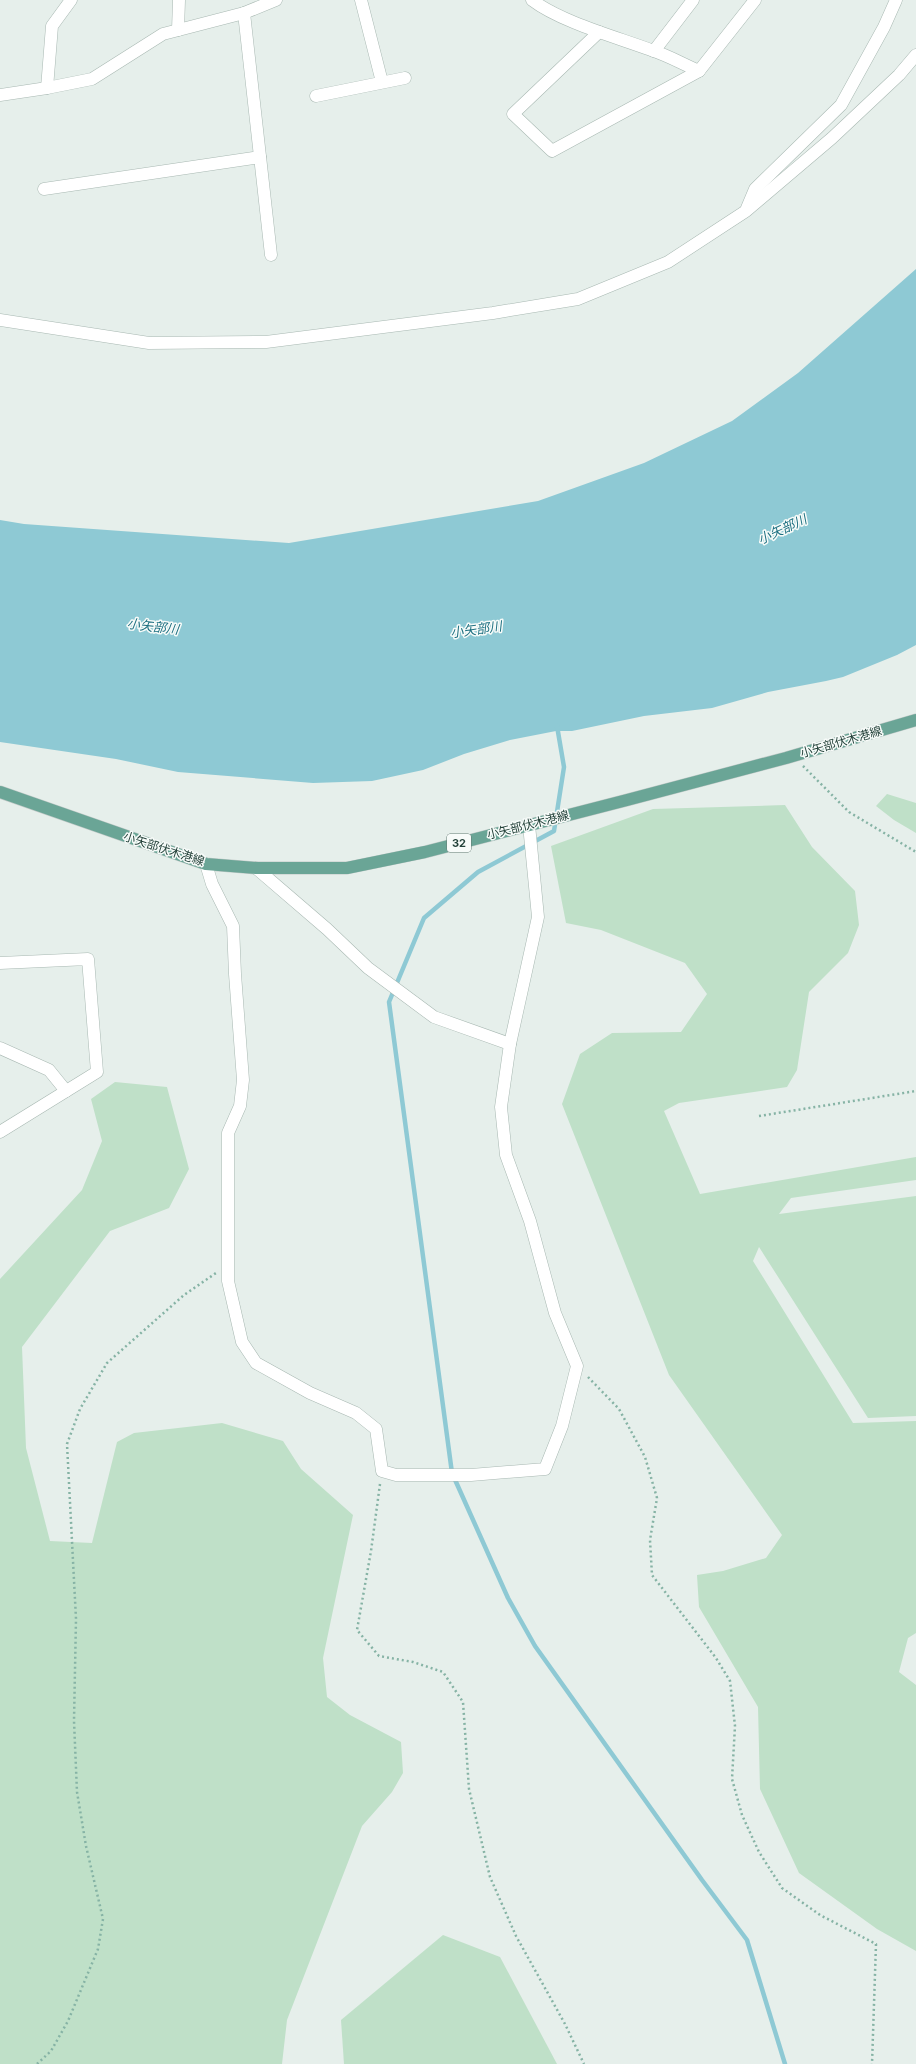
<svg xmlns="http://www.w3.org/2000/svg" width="916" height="2064" font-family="Inter,'Noto Sans JP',sans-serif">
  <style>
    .green { fill: #bfe0c8 }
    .water { fill: #8ec9d4 }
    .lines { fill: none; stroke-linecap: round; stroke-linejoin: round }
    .stream { stroke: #8ec9d4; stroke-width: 4.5 }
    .minor-casing { stroke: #a8b8b2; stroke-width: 13 }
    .primary-casing { stroke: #c2cac8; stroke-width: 13 }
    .path { stroke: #86b3a5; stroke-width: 2.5; stroke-dasharray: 2 3; stroke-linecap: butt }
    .minor { stroke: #fff; stroke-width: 12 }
    .primary { stroke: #6aa596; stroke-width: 12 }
    .labels { text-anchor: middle; stroke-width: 3; stroke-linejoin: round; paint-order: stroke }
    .shield { fill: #f7fbf9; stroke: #637a73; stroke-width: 1 }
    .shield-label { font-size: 11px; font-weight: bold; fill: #24423a }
    .street-label { font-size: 12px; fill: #24423a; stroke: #f7fbf9 }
    .water-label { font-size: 13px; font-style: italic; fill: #1c6f80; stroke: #f7fbf9 }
  </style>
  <rect width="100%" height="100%" fill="#e6efeb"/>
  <!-- green -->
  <g class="green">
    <path d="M887 794 916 803V833L894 820 876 806Z"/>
    <path d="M785 805 812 847 855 891 859 925 848 953 809 992 797 1070 787 1087 679 1103 664 1111 700 1194 916 1157V1180L791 1198 779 1214 916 1196V1416L868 1418 759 1247 753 1261 853 1423 916 1421V1633L908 1638 899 1672 916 1685V1951L877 1929 799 1873 760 1789 758 1707 699 1607 697 1575 723 1571 766 1558 782 1535 669 1375 562 1104 580 1054 612 1033 681 1032 707 994 685 963 601 930 566 923 551 846 653 809Z"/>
    <path d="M115 1082 167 1087 189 1169 169 1208 110 1231 22 1347 26 1448 50 1541 92 1543 117 1442 134 1433 222 1423 283 1441 301 1469 353 1515 323 1658 327 1697 350 1715 401 1742 403 1773 392 1792 362 1826 287 2020 282 2064H0V1279L82 1190 102 1141 91 1099Z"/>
    <path d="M443 1935 500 1957 557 2064H344L341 2020Z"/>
  </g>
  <!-- water -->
  <path class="water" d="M916 269V645L897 655 843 677 826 681 768 692 712 708 644 716 572 731H556L510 740 464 754 423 770 372 781 313 783 178 772 116 759 0 742V520L24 524 289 543 538 501 644 463 732 421 798 373Z"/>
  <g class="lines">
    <!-- stream -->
    <path class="stream" d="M557 726 564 767 554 831 478 872 424 918 389 1002 452 1473 508 1598 535 1646 702 1880 747 1940 785 2064"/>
    <defs>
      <g id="minor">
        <path d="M361 0 382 82"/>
        <path d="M532 0C561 22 616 37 651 50 667 55 683 64 699 71"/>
        <path d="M244 13 271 255"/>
        <path d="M178 30 179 0"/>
        <path d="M599 32 513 114 552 151 699 71 755 0"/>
        <path d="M654 51 693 0"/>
        <path d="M47 88 52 26 71 0"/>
        <path d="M0 95 47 88 92 79 163 34 244 13 276 0"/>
        <path d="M316 96 405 78"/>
        <path d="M44 189 260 157"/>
        <path d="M747 208 755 189 841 105 884 27 896 0"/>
        <path d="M0 320 149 343 266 342 493 313 578 299 668 262 746 211 832 138 899 75 916 55"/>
        <path d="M206 864 212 884 233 926 235 974 243 1080 240 1106 228 1133V1281L242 1342 256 1363 310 1393 356 1413 376 1429 382 1471 396 1475H471L545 1469 562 1426 577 1366 555 1313 530 1221 506 1155 501 1107 510 1044 538 917 529 825"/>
        <path d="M256 868 327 929 368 968 434 1017 510 1044"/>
        <path d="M0 963 88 959 97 1072 0 1132"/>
        <path d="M0 1048 49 1070 66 1091"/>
      </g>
      <path id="primary" d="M0 792 206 864 256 868H347L425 852 627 800 786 758 916 720"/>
    </defs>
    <!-- minor casing -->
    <use href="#minor" class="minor-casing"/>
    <!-- primary casing -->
    <use href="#primary" class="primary-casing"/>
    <!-- path -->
    <g class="path">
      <path d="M803 766 849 812 916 852"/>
      <path d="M759 1116 916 1091"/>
      <path d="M588 1377 619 1409 645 1457 657 1498 650 1540 652 1575 716 1658 730 1681 735 1726 732 1779 742 1815 759 1852 782 1888 820 1915 876 1944 872 2064"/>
      <path d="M380 1484 371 1551 357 1630 379 1656 413 1662 443 1672 463 1702 469 1789 490 1877 516 1936 565 2024 584 2064"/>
      <path d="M37 2064 51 2051 68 2021 98 1949 103 1919 86 1846 77 1792 74 1721 76 1619 67 1444 80 1409 107 1363 184 1295 216 1273"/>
    </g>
    <!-- minor -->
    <use href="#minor" class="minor"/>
    <!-- primary -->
    <use href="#primary" class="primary"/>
  </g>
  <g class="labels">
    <!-- shield labels -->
    <rect class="shield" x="447" y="834" width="24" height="18" rx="3"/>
    <g class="shield-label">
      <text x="459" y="847">32</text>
    </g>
    <!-- street labels -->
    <g class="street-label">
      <text transform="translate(841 742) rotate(-16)" y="4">小矢部伏木港線</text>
      <text transform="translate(528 825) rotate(-14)" y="4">小矢部伏木港線</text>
      <text transform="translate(164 849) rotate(18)" y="4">小矢部伏木港線</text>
    </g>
    <!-- water labels -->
    <g class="water-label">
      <text transform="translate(782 529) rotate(-25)" y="5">小矢部川</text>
      <text transform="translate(153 626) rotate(7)" y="5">小矢部川</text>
      <text transform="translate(476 629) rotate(-8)" y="5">小矢部川</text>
    </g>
  </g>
</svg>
